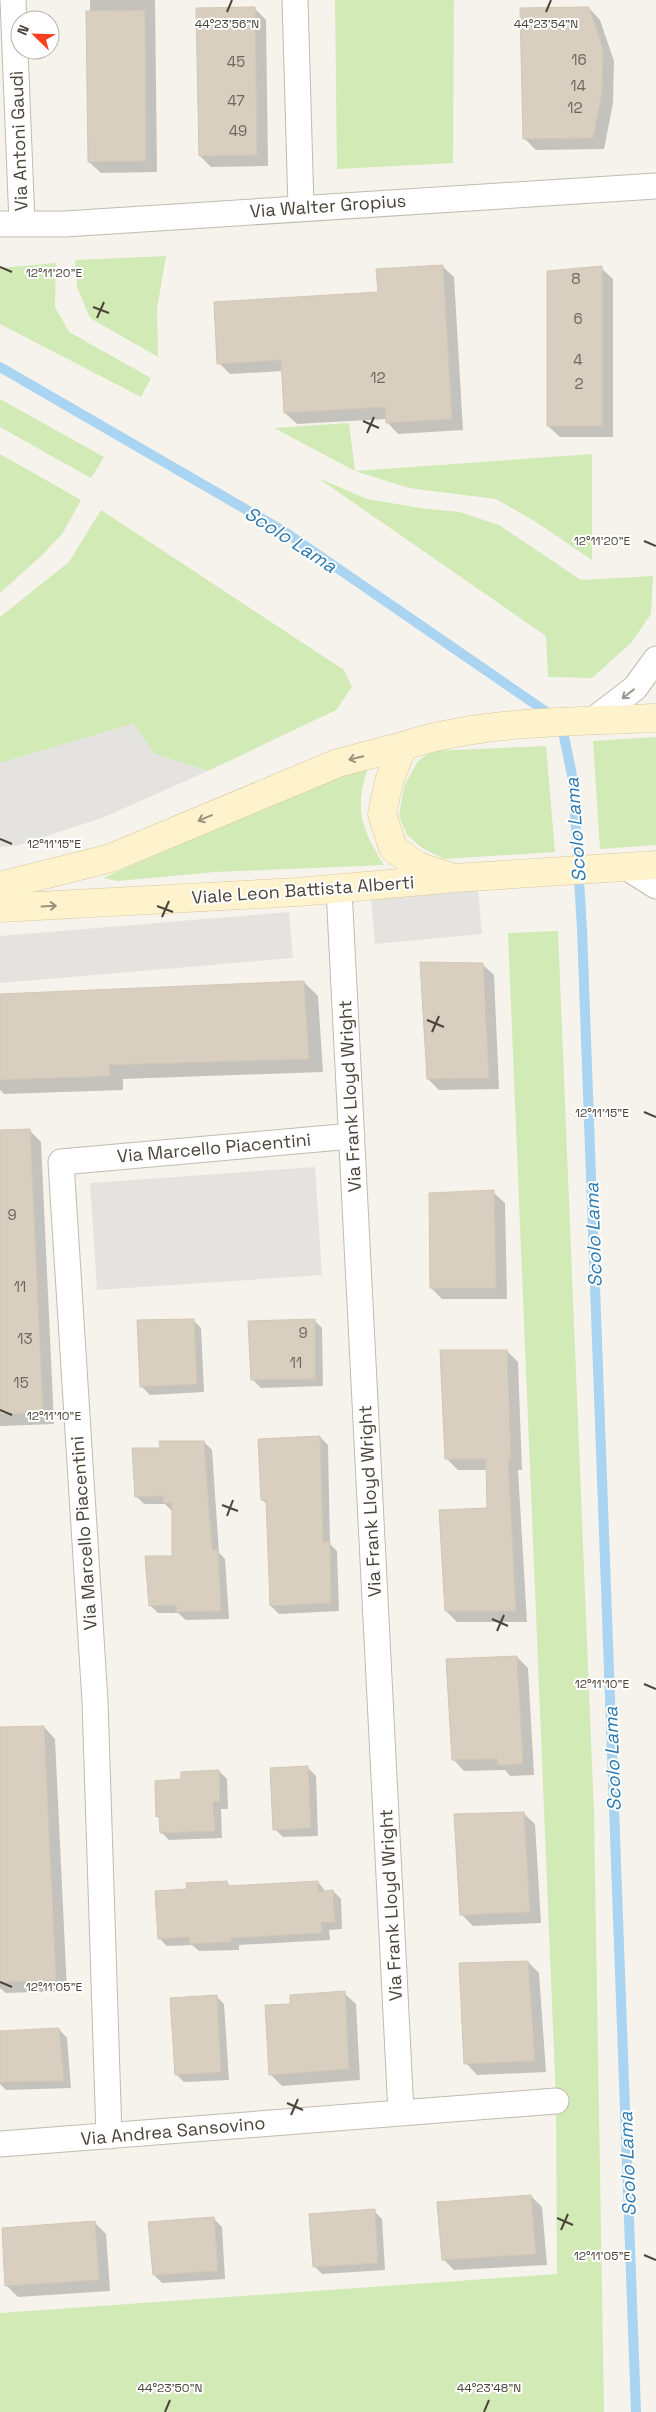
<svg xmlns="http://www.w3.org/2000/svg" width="656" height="2412" font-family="'Space Grotesk',sans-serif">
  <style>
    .green { fill: #d2eab5 }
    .parking { fill: #e5e3e0 }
    .shadow { fill: #0003 }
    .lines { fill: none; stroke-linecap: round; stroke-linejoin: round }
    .stream { stroke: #a9d4f2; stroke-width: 10 }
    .building { fill: #d8cfc1; stroke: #d3c7b4 }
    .street-casing { stroke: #c2bbae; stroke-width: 27 }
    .secondary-casing { stroke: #d6c79b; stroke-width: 29 }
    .street { stroke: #fff; stroke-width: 25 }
    .secondary { stroke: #fff3cd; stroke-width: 28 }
    .oneway { stroke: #9c9892 }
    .oneway2 { stroke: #9c937c }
    .ticks { fill: none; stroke: #4b4439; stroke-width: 2 }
    .labels { text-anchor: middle; stroke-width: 4; stroke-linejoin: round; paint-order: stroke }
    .number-label { font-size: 15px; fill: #6e675b }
    .street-label { font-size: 18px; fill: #4b4439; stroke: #fff }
    .water-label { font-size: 19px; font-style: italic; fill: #2e7ab2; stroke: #fff }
    .ticks-label { font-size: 12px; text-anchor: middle; fill: #4b4439; stroke: #fff; stroke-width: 4; stroke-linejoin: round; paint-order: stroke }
  </style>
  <rect width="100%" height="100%" fill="#f6f3ec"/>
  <!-- green -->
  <g class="green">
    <path d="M335 0H454L453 163 337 169Z"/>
    <path d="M166 256 157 309 158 357 90 318 77 287 75 260Z"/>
    <path d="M56 263 55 307 69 332 151 378 141 397 0 324V268Z"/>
    <path d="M0 399 104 457 91 478 0 427Z"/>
    <path d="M349 423 355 471 592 454V560L536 522 496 499 409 488 355 471 274 428Z"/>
    <path d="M0 454 81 500 62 534 41 556 0 593Z"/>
    <path d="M318 478 367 499 420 508 459 512 499 525 581 580 653 576 651 614 631 643 592 678 548 677 546 636Z"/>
    <path d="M101 510 344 670 352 687 336 710 208 771 154 754 133 724 0 763V617L69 562Z"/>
    <path d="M656 737V845L600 849 593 741Z"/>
    <path d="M546 746 555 852 444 859 422 848 407 835 399 816 404 786 418 761 432 751Z"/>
    <path d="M370 762C354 807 359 825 384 865L215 872 118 881 103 878Z"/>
    <path d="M558 931 594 1814 604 2412H0V2313L557 2274 556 2101 508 933Z"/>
  </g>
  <!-- parking -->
  <g class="parking">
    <path d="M133 724 154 754 208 771 102 818 16 846 0 847V763Z"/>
    <path d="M478 890 482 934 375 944 371 900Z"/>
    <path d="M289 912 293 958 0 983V936Z"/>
    <path d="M315 1167 322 1275 97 1290 90 1183Z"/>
  </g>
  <!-- shadow -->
  <g class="shadow">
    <path d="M90 0H155L157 172 101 173 89 162Z"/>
    <path d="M254 8 266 20 268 166 211 167 200 156Z"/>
    <path d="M589 8 600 20 614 61 613 103 604 149 536 150 524 138Z"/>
    <path d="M442 266 454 277 463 430 398 434 387 422V419L297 424 285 413 283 371 230 374 219 363Z"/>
    <path d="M601 268 613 279V437H560L548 426Z"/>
    <path d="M482 964 494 975 499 1089 439 1090 428 1079Z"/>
    <path d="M304 982 318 996 323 1072 123 1079V1090L4 1094 0 1090V995Z"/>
    <path d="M29 1130 41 1142 54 1424 0 1426V1131Z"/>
    <path d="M493 1192 505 1203 507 1299H442L431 1288Z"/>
    <path d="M193 1320 201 1328 204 1392 150 1395 142 1387Z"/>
    <path d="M314 1320 322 1328 323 1386 261 1388 253 1380Z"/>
    <path d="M507 1351 518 1362 522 1470H518L527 1622H457L446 1611 488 1510V1470H458L446 1458Z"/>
    <path d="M320 1437 328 1445 330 1544 337 1551 339 1611 279 1614 271 1606 268 1505 262 1500Z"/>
    <path d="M204 1442 212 1450 219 1553 225 1559 229 1619 186 1620 178 1613H158L150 1605 174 1558 172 1511 165 1504H144L136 1496 161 1449Z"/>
    <path d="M517 1657 528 1668 534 1775 510 1776 505 1770 464 1771 453 1759Z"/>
    <path d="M44 1727 55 1739 67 1991 6 1993 0 1988V1729Z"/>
    <path d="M308 1768 316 1776 318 1836 283 1837 275 1829Z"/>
    <path d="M219 1771 227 1779 228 1809H221L222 1838 169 1840 161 1832V1819L157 1816 183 1780Z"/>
    <path d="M523 1813 535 1824 541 1923 473 1926 461 1914Z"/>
    <path d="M318 1882 326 1892 333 1891 341 1899 342 1929 329 1930 330 1940 239 1945V1950L199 1951 192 1945 167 1946 159 1938 188 1890 227 1883 231 1887Z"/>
    <path d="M528 1962 539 1973 546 2072 477 2075 466 2063Z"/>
    <path d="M344 1993 356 2004 360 2080 282 2086 270 2074 292 2005Z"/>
    <path d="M216 1996 224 2004 229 2080 184 2082 176 2074Z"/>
    <path d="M59 2029 67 2038 71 2088 6 2090 0 2084V2032Z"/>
    <path d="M531 2196 542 2207 547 2265 454 2270 443 2259Z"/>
    <path d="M374 2211 382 2219 385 2270 322 2274 314 2266Z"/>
    <path d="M214 2219 222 2227 225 2279 162 2283 154 2275Z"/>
    <path d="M94 2222 106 2234 110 2291 18 2297 6 2285Z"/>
  </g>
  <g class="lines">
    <!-- stream -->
    <path class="stream" d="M0 367 285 532 561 722 573 780 582 929 636 2412"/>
  </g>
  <!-- building -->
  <g class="building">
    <path d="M255 7 257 155 199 156 196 8Z"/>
    <path d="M589 7 603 49 602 91 593 138 523 139 520 8Z"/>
    <path d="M145 10 146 161 88 162 86 11Z"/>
    <path d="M443 265 452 419 386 423 385 407 284 413 281 360 217 364 214 302 378 292 376 269Z"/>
    <path d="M602 266V426H547V271Z"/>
    <path d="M420 962 483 963 489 1078 427 1079Z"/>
    <path d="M304 981 309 1059 109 1065 110 1076 0 1080V994Z"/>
    <path d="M30 1129 43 1413 0 1414V1130Z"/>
    <path d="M494 1190 496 1288H430L429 1193Z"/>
    <path d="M194 1319 197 1384 140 1387 137 1320Z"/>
    <path d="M315 1319V1379L251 1380 248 1321Z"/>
    <path d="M440 1350H507L511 1459H508L516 1611H445L439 1510 487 1508 486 1459H445Z"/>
    <path d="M320 1436 323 1542H330L331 1603 270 1606 266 1500H261L258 1439Z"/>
    <path d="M159 1441H204L212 1550H218L221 1611 176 1612V1605L149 1606 145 1556H172V1503H163V1496L135 1497 132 1448H160Z"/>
    <path d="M517 1656 523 1764 498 1765 497 1759 452 1760 446 1659Z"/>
    <path d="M44 1726 56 1980 0 1982V1727Z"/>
    <path d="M308 1766 311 1828 273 1830 270 1768Z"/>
    <path d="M219 1770 220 1801 213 1802 215 1831 160 1833 159 1816 156 1817 155 1781 181 1779V1772Z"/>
    <path d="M524 1812 530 1912 460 1915 454 1814Z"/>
    <path d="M227 1881 228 1886 318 1881V1892L333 1890 335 1922H321L322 1933 231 1938V1942L190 1944 189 1937 158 1939 155 1891 187 1889 186 1883Z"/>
    <path d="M528 1961 535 2061 464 2064 459 1963Z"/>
    <path d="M345 1991 349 2069 269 2075 265 2005 290 2004V1995Z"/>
    <path d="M217 1995 221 2072 175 2075 170 1998Z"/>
    <path d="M59 2028 64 2081 0 2082V2031Z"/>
    <path d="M531 2195 536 2254 442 2260 437 2202Z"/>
    <path d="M375 2209 378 2263 313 2267 309 2214Z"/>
    <path d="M214 2217 218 2271 153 2275 148 2222Z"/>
    <path d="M95 2221 99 2280 5 2286 2 2228Z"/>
  </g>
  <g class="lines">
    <defs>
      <g id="street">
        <path d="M13 0 22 223"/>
        <path d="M295 0 301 207"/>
        <path d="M0 224H65L656 186"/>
        <path d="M592 721 635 688 656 659"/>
        <path d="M626 867 656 886"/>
        <path d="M339 889 401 2112"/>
        <path d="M109 2136 95 1701 61 1162 352 1136"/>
        <path d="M0 2144 556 2101"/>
      </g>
      <g id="secondary">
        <path d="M656 718C572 722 484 720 403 746L389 781 382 814 393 848 417 866 455 878 656 865"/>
        <path d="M0 886 111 858 338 763 403 746"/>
        <path d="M0 908 298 892 445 879"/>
      </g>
    </defs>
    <!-- street casing -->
    <use href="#street" class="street-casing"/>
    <!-- secondary casing -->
    <use href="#secondary" class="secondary-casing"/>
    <!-- street -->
    <use href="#street" class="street"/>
    <!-- secondary -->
    <use href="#secondary" class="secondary"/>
  </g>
  <!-- one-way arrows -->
  <defs><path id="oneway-shaft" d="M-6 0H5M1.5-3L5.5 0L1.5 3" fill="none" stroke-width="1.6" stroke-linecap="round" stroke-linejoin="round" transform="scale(1.25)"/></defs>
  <use class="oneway" href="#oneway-shaft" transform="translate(628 694) rotate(142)"/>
  <g class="oneway2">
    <use href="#oneway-shaft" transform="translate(356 758) rotate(166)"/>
    <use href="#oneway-shaft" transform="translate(205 818) rotate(157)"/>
    <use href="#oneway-shaft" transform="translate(49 906) rotate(-3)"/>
  </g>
  <!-- ticks -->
  <path class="ticks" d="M227 12 232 0M546 12 551 0M0 267 12 272M93 307 109 313M97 318 104 302M363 421 379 428M367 433 374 417M644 541 656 546M0 839 12 844M157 906 173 912M162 917 169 901M427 1020 444 1027M432 1032 439 1016M644 1112 656 1117M0 1410 12 1415M222 1505 238 1511M227 1516 233 1500M492 1619 508 1626M497 1631 504 1615M644 1684 656 1689M0 1982 12 1987M287 2103 303 2110M291 2115 298 2099M557 2218 573 2225M561 2230 568 2214M644 2255 656 2260M165 2412 170 2400M484 2412 489 2400"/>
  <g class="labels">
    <!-- number labels -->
    <g class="number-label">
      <text x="579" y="65">16</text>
      <text x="236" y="67">45</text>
      <text x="578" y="91">14</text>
      <text x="236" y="106">47</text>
      <text x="575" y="113">12</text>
      <text x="238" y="136">49</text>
      <text x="576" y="284">8</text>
      <text x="578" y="324">6</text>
      <text x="578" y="365">4</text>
      <text x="378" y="383">12</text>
      <text x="579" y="389">2</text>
      <text x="12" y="1220">9</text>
      <text x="20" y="1292">11</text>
      <text x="303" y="1338">9</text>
      <text x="25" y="1344">13</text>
      <text x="296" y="1368">11</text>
      <text x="21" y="1388">15</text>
    </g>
    <!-- street labels -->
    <g class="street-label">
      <text transform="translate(19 141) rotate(-92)" y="6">Via Antoni Gaudì</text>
      <text transform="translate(328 206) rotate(-4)" y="6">Via Walter Gropius</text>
      <text transform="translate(303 890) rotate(-4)" y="6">Viale Leon Battista Alberti</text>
      <text transform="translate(350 1096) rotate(-93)" y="6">Via Frank Lloyd Wright</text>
      <text transform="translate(214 1148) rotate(-5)" y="6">Via Marcello Piacentini</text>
      <text transform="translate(370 1501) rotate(-93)" y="6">Via Frank Lloyd Wright</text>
      <text transform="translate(84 1533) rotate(-94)" y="6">Via Marcello Piacentini</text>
      <text transform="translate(391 1905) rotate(-93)" y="6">Via Frank Lloyd Wright</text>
      <text transform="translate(173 2131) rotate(-5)" y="6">Via Andrea Sansovino</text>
    </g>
    <!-- water labels -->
    <g class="water-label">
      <text transform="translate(291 539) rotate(33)" y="7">Scolo Lama</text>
      <text transform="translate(575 830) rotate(-94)" y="7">Scolo Lama</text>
      <text transform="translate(593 1235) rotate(-92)" y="7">Scolo Lama</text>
      <text transform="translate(612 1759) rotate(-92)" y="7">Scolo Lama</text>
      <text transform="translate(627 2164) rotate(-92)" y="7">Scolo Lama</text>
    </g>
  </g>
  <g class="ticks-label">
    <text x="227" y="28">44°23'56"N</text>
    <text x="546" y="28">44°23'54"N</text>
    <text x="54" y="277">12°11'20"E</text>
    <text x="602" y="545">12°11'20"E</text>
    <text x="54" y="848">12°11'15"E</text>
    <text x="602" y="1117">12°11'15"E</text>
    <text x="54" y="1420">12°11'10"E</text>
    <text x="602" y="1688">12°11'10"E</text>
    <text x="54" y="1991">12°11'05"E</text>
    <text x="602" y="2260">12°11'05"E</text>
    <text x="170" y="2392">44°23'50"N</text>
    <text x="489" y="2392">44°23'48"N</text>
  </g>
  <!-- north arrow -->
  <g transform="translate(35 35) rotate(293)"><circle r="24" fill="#ffffff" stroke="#b7b4b0"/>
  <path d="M0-4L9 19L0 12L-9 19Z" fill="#fc3f1d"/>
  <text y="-8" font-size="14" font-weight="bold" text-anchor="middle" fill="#4b4439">N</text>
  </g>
</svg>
